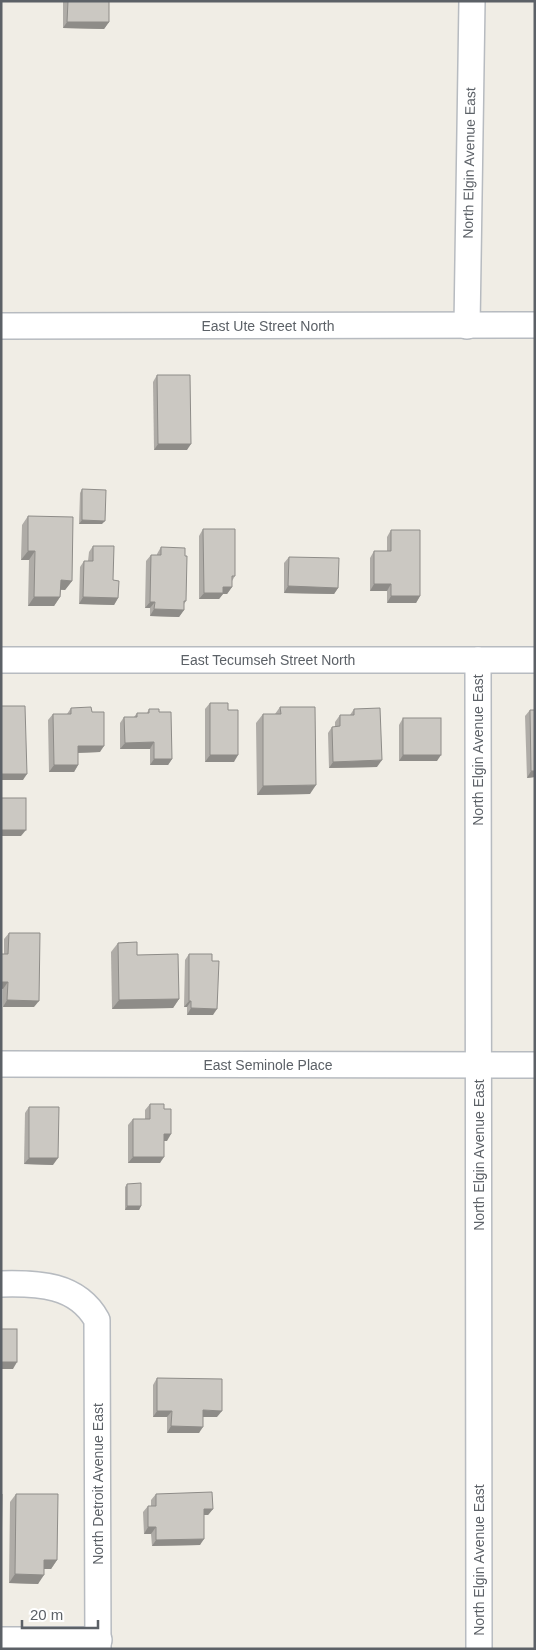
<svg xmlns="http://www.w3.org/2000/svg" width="536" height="1650" font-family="Helvetica,sans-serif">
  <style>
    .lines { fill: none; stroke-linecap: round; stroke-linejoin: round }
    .street-casing { stroke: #b7bbc0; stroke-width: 28 }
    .street { stroke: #fff; stroke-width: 25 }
    .wall { fill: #afaca7 }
    .shaded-wall { fill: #8e8c88 }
    .building { fill: #cbc8c2; stroke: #8e8c88 }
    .labels { text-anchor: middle; stroke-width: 5; stroke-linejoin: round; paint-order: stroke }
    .street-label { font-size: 14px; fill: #5c6167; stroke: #fff }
  </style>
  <rect width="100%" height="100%" fill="#f0ede5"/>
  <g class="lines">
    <defs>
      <g id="street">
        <path d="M1 326 535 325"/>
        <path d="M467 326 472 1"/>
        <path d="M1 660H535"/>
        <path d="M478 660 479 1649"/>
        <path d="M1 1064 535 1065"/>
        <path d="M1 1284C38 1283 77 1284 97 1320L98 1649"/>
        <path d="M1 1640H99"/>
      </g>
    </defs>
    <!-- street casing -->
    <use href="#street" class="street-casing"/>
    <!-- street -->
    <use href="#street" class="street"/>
  </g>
  <!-- wall -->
  <g class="wall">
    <path d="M63 1H109V22L104 29 63 28Z"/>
    <path d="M157 375 187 450H154L153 382Z"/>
    <path d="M82 489 102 524H79L80 493Z"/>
    <path d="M28 516 72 581 65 590H61L60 597 54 606H28L29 560H21L22 525Z"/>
    <path d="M203 529 235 576 232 581V587L227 594H223L219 599H199V536Z"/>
    <path d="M391 530 420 596 416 603H387V591H370V558L374 551H387V537Z"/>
    <path d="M93 546 113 580 118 598 114 605 79 604 80 567 84 561H88L89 552Z"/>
    <path d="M161 547 186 601 184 604V610L179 617 150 616V608H145L146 561 151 555H157V554Z"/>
    <path d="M289 557 338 588 334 594 284 593V563Z"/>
    <path d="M210 703 228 710 234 762H205V709Z"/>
    <path d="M280 707 310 794 257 795 256 723 263 714H275Z"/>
    <path d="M71 708 92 712 100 752 78 753V765L74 772H49L48 720 53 714H67Z"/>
    <path d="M149 709 159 712 172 759 168 765H150V749H120V723L124 717H134L137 713H147Z"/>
    <path d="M354 709 377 767 329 768 328 733 332 727H335V722L340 715H350Z"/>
    <path d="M530 710 535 777 527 778 525 716Z"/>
    <path d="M403 718 437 761H399V725Z"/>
    <path d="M9 933 34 1007H3V989L1 988V954H4V939Z"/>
    <path d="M118 943 137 955 179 999 173 1008 112 1009 111 952Z"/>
    <path d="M189 954 213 1015H187V1007H184L185 960Z"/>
    <path d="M150 1104 167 1141H164L160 1163H128V1125L133 1119H145V1110Z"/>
    <path d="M29 1107 53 1165 24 1164 25 1113Z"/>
    <path d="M127 1184 141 1206 139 1210H125V1187Z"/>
    <path d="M157 1378 217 1417H203L199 1433H167V1417H153V1385Z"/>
    <path d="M16 1494 57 1560 51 1569H44L38 1584 9 1583 10 1502Z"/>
    <path d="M156 1494 213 1509 208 1515H204L200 1545 152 1546 151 1534H144L143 1512 148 1506H151V1500Z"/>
  </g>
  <!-- shaded-wall -->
  <g class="shaded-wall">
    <path d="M67 22H109L104 29 63 28Z"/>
    <path d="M158 444H191L187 450H154Z"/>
    <path d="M82 520 105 521 102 524H79Z"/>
    <path d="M28 551H35L29 560H21Z"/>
    <path d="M61 580 72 581 65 590 54 589Z"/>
    <path d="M374 584H391L387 591H370Z"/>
    <path d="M288 586 338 588 334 594 284 593Z"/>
    <path d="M223 587H232L227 594H223L219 599H199L204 593Z"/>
    <path d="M391 596H420L416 603H387Z"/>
    <path d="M34 597H60L54 606H28Z"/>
    <path d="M83 597 118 598 114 605 79 604Z"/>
    <path d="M150 602H155L150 608H145Z"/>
    <path d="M154 609 184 610 179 617 150 616Z"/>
    <path d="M154 742 150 749H120L125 743Z"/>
    <path d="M78 746H104L100 752 74 753Z"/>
    <path d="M210 755H238L234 762H205Z"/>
    <path d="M403 755H441L437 761H399Z"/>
    <path d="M154 759H172L168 765H150Z"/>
    <path d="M382 760 377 767 329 768 333 762Z"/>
    <path d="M54 765H78L74 772H49Z"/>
    <path d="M531 771H535V777L527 778Z"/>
    <path d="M1 774H27L23 780H1Z"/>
    <path d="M316 785 310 794 257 795 263 786Z"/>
    <path d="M1 830H26L21 836H1Z"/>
    <path d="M1 982H8L3 989 1 988Z"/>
    <path d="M179 999 173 1008 112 1009 119 1000Z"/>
    <path d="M7 1000 39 1001 34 1007H3Z"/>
    <path d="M189 1001H191L187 1007H184Z"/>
    <path d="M191 1008 217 1009 213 1015H187Z"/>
    <path d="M164 1134H171L167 1141H159Z"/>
    <path d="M133 1157H164L160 1163H128Z"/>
    <path d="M29 1158H58L53 1165 24 1164Z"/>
    <path d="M127 1206H141L139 1210H125Z"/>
    <path d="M1 1362H17L13 1369H1Z"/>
    <path d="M203 1410 222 1411 217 1417H199Z"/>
    <path d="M157 1411H172L167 1417H153Z"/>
    <path d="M171 1426 203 1427 199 1433H167Z"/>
    <path d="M204 1509H213L208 1515H199Z"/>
    <path d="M148 1527H156L151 1534H144Z"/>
    <path d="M204 1539 200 1545 152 1546 156 1540Z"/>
    <path d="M44 1560H57L51 1569H38Z"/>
    <path d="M15 1574 44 1575 38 1584 9 1583Z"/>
  </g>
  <!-- building -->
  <g class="building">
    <path d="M68 1H109V22H67Z"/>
    <path d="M157 375H190L191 444H158Z"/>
    <path d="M82 489 106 490 105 521 82 520Z"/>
    <path d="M28 516 73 517 72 581 61 580 60 597H34L35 551H28Z"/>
    <path d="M203 529H235V576H232V587H223V593H204Z"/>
    <path d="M391 530H420V596H391V584H374V551H391Z"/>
    <path d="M93 546H114L113 580 119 581 118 598 83 597 84 561H93Z"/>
    <path d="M161 547 185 548V556H187L186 601H184V610L154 609 155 602H150L151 555H161Z"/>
    <path d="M289 557 339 558 338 588 288 586Z"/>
    <path d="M210 703H228V710H238V755H210Z"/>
    <path d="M1 706H25L27 774H1Z"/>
    <path d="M91 707 92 712H104V746H78V765H54L53 714H71V708Z"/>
    <path d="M280 707H315L316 785 263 786V714H281Z"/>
    <path d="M380 708 382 760 333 762 332 727 340 726V715H354V709Z"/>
    <path d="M149 709H159V712H171L172 759H154V742L125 743 124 717H137V713H149Z"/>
    <path d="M530 710H535V771H531Z"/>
    <rect x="403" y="718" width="38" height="37"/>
    <rect x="1" y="798" width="25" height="32"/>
    <path d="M9 933H40L39 1001 7 1000 8 982H1V954H8Z"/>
    <path d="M137 942V955L178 954 179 999 119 1000 118 943Z"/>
    <path d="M189 954H212V961H219L217 1009 191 1008V1001H189Z"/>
    <path d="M150 1104H164V1109H171V1134H164V1157H133V1119H150Z"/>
    <path d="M29 1107H59L58 1158H29Z"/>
    <path d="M141 1183V1206H127V1184Z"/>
    <rect x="1" y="1329" width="16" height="33"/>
    <path d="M157 1378 222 1379V1411L203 1410V1427L171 1426 172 1411H157Z"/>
    <path d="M212 1492 213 1509H204V1539L156 1540V1527H148V1506H156V1494Z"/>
    <path d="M1 1494H2L1 1564Z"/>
    <path d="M16 1494H58L57 1560H44V1575L15 1574Z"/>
  </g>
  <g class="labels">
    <!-- street labels -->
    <g class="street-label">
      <text transform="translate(469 163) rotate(-89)" y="5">North Elgin Avenue East</text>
      <text x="268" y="331">East Ute Street North</text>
      <text x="268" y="665">East Tecumseh Street North</text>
      <text transform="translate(478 750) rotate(-90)" y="5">North Elgin Avenue East</text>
      <text x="268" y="1070">East Seminole Place</text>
      <text transform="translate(479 1155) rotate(-90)" y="5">North Elgin Avenue East</text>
      <text transform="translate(98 1484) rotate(-90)" y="5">North Detroit Avenue East</text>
      <text transform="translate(479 1560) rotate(-90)" y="5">North Elgin Avenue East</text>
    </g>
  </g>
  <!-- border -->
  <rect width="536" height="1650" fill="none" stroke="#5c6167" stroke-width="5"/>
  <!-- scale -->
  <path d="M22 1620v8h76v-8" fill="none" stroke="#5c6167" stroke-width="2.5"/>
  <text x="30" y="1620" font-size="15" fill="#5c6167" stroke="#ffffff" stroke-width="4" paint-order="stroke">20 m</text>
</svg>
